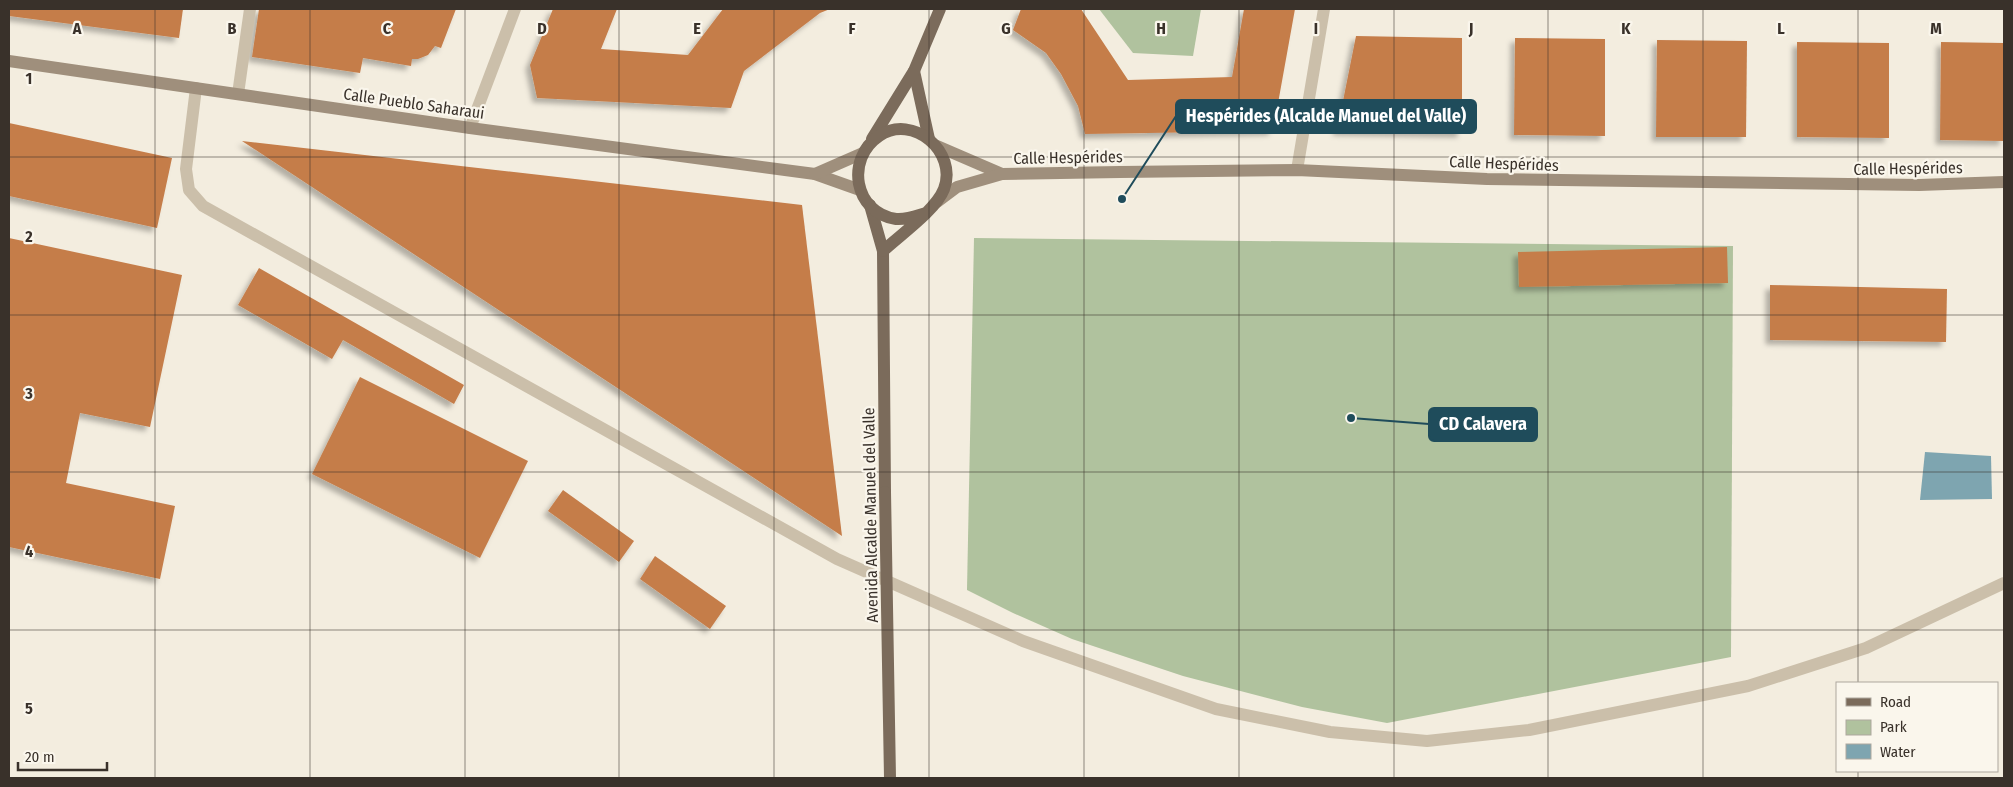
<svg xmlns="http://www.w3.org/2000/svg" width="2013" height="787" font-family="'Fira Sans Condensed',sans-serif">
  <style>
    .green { fill: #b0c29e }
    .water { fill: #7ea5b0 }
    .building { fill: #c57d4a; filter: url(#shadow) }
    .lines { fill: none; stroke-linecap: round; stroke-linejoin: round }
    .lane { stroke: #cbbfaa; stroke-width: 12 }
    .street { stroke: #cbbfaa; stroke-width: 12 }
    .secondary { stroke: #9f8f7c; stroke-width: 12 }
    .primary { stroke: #7b6b5b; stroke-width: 12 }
    .primary-bridge { stroke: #7b6b5b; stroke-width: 12 }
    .grid { fill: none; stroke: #39312a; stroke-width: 1; stroke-opacity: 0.55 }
    .labels { text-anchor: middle; stroke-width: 4.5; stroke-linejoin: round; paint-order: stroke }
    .street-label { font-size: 16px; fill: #39312a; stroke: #faf6ec }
    .grid-label { font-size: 16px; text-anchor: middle; font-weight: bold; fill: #39312a; stroke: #faf6ec; stroke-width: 4.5; stroke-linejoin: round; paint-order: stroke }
    .leader { fill: none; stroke: #1f4c5b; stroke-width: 2 }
    .callout-dot { fill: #1f4c5b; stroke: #faf6ec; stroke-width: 2 }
    .callout { fill: #1f4c5b; stroke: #1f4c5b; stroke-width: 2 }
    .callout-label { font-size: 18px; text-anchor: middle; font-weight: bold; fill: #fff }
  </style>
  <defs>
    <filter id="shadow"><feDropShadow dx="-4.5" dy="4.5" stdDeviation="2.5" flood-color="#0004"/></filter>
  </defs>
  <rect width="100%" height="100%" fill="#f3eddf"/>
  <!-- green -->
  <g class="green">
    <path d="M1099 9H1201L1193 56 1133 53Z"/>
    <path d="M974 238 1733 246 1731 657 1387 723 1302 707 1183 676 1072 639 1013 613 967 590Z"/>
  </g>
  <!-- water -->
  <path class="water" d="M1925 452 1991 456 1992 499 1920 500Z"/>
  <!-- building -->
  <g class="building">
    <path d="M9 9H183L179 38 9 16Z"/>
    <path d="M259 9H456L441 48 435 46 428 55 418 59H412L411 66 363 58 360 73 252 57Z"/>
    <path d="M553 9H617L601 49 688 55 723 9H830L820 13 744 71 731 108 537 98 530 65Z"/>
    <path d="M1021 9H1081L1128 80 1232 77 1244 9H1295L1273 131 1085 134 1078 106 1061 74 1046 53 1013 30Z"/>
    <path d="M1356 36 1462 38V133L1337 131Z"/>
    <path d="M1515 38 1605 39V136L1514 135Z"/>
    <path d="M1657 40 1747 41 1746 137H1656Z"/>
    <path d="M1797 42 1889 43V138L1797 137Z"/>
    <path d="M1941 42 2004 43V141L1940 140Z"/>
    <path d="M9 123 172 158 157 228 9 196Z"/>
    <path d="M242 141 802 205 842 536Z"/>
    <path d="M9 238 182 275 150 427 80 413 66 483 175 506 160 579 9 547Z"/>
    <path d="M1727 247 1728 283 1519 287 1518 252Z"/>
    <path d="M259 268 464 385 454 404 343 340 332 359 238 305Z"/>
    <path d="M1770 285 1947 289 1946 342 1770 340Z"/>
    <path d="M360 377 528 461 480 558 312 474Z"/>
    <path d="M563 490 634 541 619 562 548 511Z"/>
    <path d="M655 556 726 606 710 629 640 579Z"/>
  </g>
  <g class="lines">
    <!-- lane -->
    <path class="lane" d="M196 88 186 169 189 190 203 206 837 559 1023 641 1216 709 1330 732 1427 741 1529 730 1748 686 1866 648 2004 583"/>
    <!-- street -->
    <g class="street">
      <path d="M238 94 250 9"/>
      <path d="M470 128 515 9"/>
      <path d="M1297 170 1324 9"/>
    </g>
    <!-- secondary -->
    <g class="secondary">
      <path d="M9 61 470 128 815 174 860 190"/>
      <path d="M937 146 1002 174"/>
      <path d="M815 174 863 153"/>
      <path d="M937 202 957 187 1002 174 1120 172 1297 170 1487 179 1919 185 2004 182"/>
    </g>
    <!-- primary -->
    <g class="primary">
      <path d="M914 71 929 139"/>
      <path d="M872 139 914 71 940 9"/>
      <path d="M870 205 883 251 885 492"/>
      <path d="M883 251C900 235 936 210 944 189 958 152 913 113 879 136 845 159 854 213 896 219 907 220 916 216 926 213"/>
    </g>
    <!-- primary-bridge -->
    <path class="primary-bridge" d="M885 492 890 778"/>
  </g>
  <!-- grid -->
  <path class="grid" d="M155 9V778M310 9V778M465 9V778M619 9V778M774 9V778M929 9V778M1084 9V778M1239 9V778M1394 9V778M1548 9V778M1703 9V778M1858 9V683M9 157H2004M9 315H2004M9 472H2004M9 630H2004M1858 771V778"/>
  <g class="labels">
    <!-- street labels -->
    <g class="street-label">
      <text transform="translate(414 103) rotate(8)" y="6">Calle Pueblo Saharaui</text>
      <text transform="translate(1068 157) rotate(-1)" y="6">Calle Hespérides</text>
      <text transform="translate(1504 163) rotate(2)" y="6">Calle Hespérides</text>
      <text transform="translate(1908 168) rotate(-1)" y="6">Calle Hespérides</text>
      <text transform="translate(870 515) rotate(-91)" y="6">Avenida Alcalde Manuel del Valle</text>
    </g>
  </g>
  <g class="grid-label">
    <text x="77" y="34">A</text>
    <text x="232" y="34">B</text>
    <text x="387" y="34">C</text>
    <text x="542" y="34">D</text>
    <text x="697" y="34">E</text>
    <text x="852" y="34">F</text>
    <text x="1006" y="34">G</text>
    <text x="1161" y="34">H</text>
    <text x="1316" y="34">I</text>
    <text x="1471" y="34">J</text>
    <text x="1626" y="34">K</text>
    <text x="1781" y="34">L</text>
    <text x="1936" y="34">M</text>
    <text x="29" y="84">1</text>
    <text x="29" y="242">2</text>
    <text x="29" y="399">3</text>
    <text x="29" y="557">4</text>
    <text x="29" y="714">5</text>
  </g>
  <!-- callouts -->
  <path class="leader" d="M1122 199L1176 116M1351 418L1429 424"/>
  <g class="callout-dot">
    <circle cx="1122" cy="199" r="5"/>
    <circle cx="1351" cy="418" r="5"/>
  </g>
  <g class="callout">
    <rect x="1176" y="100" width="300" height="33" rx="5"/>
    <rect x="1429" y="408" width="108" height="33" rx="5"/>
  </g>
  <g class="callout-label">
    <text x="1326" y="122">Hespérides (Alcalde Manuel del Valle)</text>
    <text x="1483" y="430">CD Calavera</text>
  </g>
  <!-- border -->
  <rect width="2013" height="787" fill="none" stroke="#39312a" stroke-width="20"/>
  <!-- legend -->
  <rect x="1836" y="682" width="162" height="90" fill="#faf6ec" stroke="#ada79e"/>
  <rect x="1846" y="698" width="25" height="8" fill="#7b6b5b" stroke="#ada79e"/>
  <text x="1880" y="707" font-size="15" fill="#39312a">Road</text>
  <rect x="1846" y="720" width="25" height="15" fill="#b0c29e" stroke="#ada79e"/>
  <text x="1880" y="732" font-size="15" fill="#39312a">Park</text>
  <rect x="1846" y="744" width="25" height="15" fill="#7ea5b0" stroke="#ada79e"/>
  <text x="1880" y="757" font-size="15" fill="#39312a">Water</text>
  <!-- scale -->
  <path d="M18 762v8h89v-8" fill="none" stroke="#39312a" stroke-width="2.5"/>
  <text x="25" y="762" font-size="15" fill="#39312a" stroke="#faf6ec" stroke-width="4" paint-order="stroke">20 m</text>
</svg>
